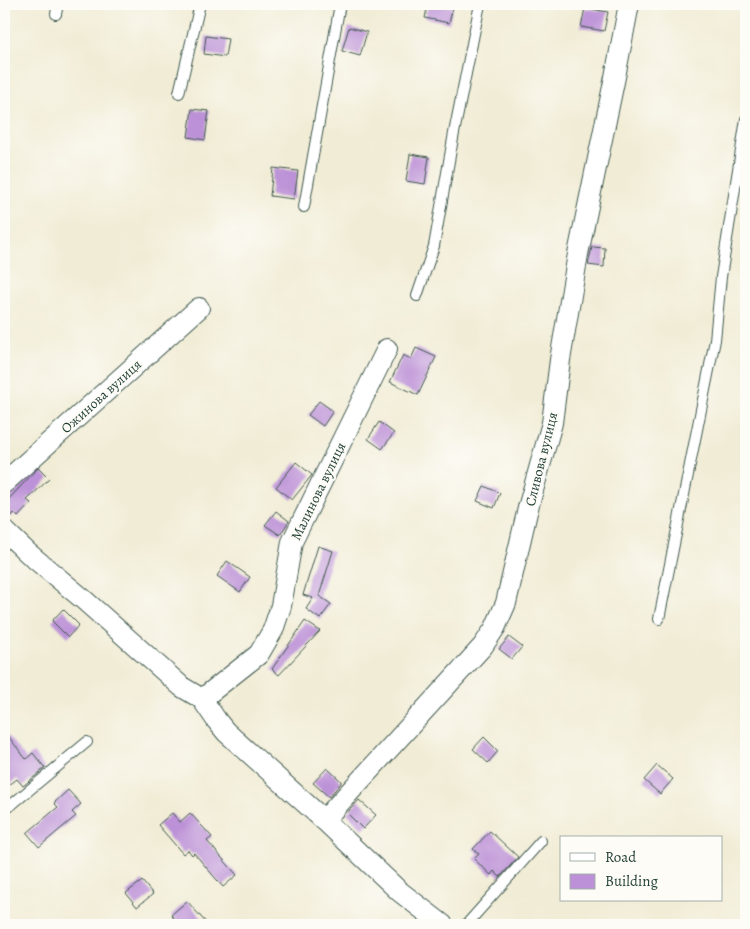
<svg xmlns="http://www.w3.org/2000/svg" width="750" height="929" font-family="Alegreya,serif">
  <style>
    .building { fill: #bc91d7 }
    .lines { fill: none; stroke-linecap: round; stroke-linejoin: round }
    .service-casing { stroke: #3e574c; stroke-width: 12 }
    .minor-casing { stroke: #3e574c; stroke-width: 22 }
    .service { stroke: #fff; stroke-width: 10 }
    .minor { stroke: #fff; stroke-width: 20 }
    .labels { text-anchor: middle; stroke-width: 4.5; stroke-linejoin: round; paint-order: stroke }
    .street-label { font-size: 14px; fill: #1f3d34; stroke: #fdfcf7 }
  </style>
  <rect width="100%" height="100%" fill="#fdfcf7"/>
  <filter id="ink" filterUnits="userSpaceOnUse"><feTurbulence type="fractalNoise" baseFrequency=".02" numOctaves="2"/><feDisplacementMap in="SourceGraphic" scale="10" xChannelSelector="R" yChannelSelector="G"/><feConvolveMatrix kernelMatrix="1 2 1 2 8 2 1 2 1" color-interpolation-filters="sRGB"/></filter>
  <filter id="wash" filterUnits="userSpaceOnUse"><feTurbulence type="fractalNoise" baseFrequency=".0096" numOctaves="4" result="noise"/><feDisplacementMap in="SourceGraphic" scale="20" xChannelSelector="R" yChannelSelector="G"/><feGaussianBlur stdDeviation="1.12" result="paint"/><feColorMatrix in="noise" values="0 0 0 0 0 0 0 0 0 0 0 0 0 0 0 0 0 1.4 0 .05"/><feComposite in="paint" operator="in"/></filter>
  <g filter="url(#wash)">
    <rect width="100%" height="100%" fill="#f1ecd5"/>
    <g id="blocks">
      <!-- building -->
      <g class="building">
        <path d="M428 4H438L453 7 449 23 425 18Z"/>
        <path d="M585 8 608 12 604 31 581 27Z"/>
        <path d="M349 27 367 32 360 56 342 51Z"/>
        <path d="M206 36 228 39 225 57 204 54Z"/>
        <path d="M192 109 209 111 205 140 188 137Z"/>
        <path d="M410 154 429 157 425 184 406 181Z"/>
        <path d="M273 168 298 171 294 199 270 196Z"/>
        <path d="M592 247 605 248 604 267 588 265Z"/>
        <path d="M416 348 436 357 418 395 390 382 403 355 411 359Z"/>
        <path d="M319 401 333 411 323 426 308 415Z"/>
        <path d="M379 422 394 433 382 449 368 439Z"/>
        <path d="M296 462 312 475 292 500 276 487Z"/>
        <path d="M38 468 49 479 27 500 31 503 18 517 14 513 11 517 4 511V504Z"/>
        <path d="M484 486 500 493 494 508 477 501Z"/>
        <path d="M276 511 289 521 280 535 265 525Z"/>
        <path d="M318 546 333 551 319 596 331 604 320 619 306 609 313 598 303 595Z"/>
        <path d="M227 561 250 577 240 592 217 576Z"/>
        <path d="M63 609 79 625 68 637 52 621Z"/>
        <path d="M305 621 320 631 279 675 272 669Z"/>
        <path d="M509 637 522 647 512 659 499 649Z"/>
        <path d="M4 731 26 759 33 753 45 768 23 786 17 779 4 789Z"/>
        <path d="M484 737 498 751 488 763 473 749Z"/>
        <path d="M657 765 673 779 660 794 644 780Z"/>
        <path d="M327 768 341 781V783L329 797 313 783Z"/>
        <path d="M68 790 81 804 72 812 76 816 39 847 27 833 58 807 54 803Z"/>
        <path d="M359 800 376 815 363 829 347 813Z"/>
        <path d="M172 813 180 822 190 813 212 837 207 841 237 875 223 887 194 853 192 855 188 850 183 854 158 825Z"/>
        <path d="M490 831 518 857 500 877 494 871 491 875 474 859 479 854 473 849Z"/>
        <path d="M142 881 153 894 137 907 126 893Z"/>
        <path d="M187 901 208 925H180L171 915Z"/>
      </g>
    </g>
  </g>
  <g filter="url(#ink)">
    <use href="#blocks" fill-opacity="0" stroke="#3e574c" stroke-width="1"/>
    <g class="lines">
      <defs>
        <g id="service">
          <path d="M56 14 58 4"/>
          <path d="M179 93 200 4"/>
          <path d="M304 207 340 4"/>
          <path d="M417 296 434 246 454 133 480 4"/>
          <path d="M659 619 715 340 721 277 746 119"/>
          <path d="M4 811 87 742"/>
          <path d="M466 925 541 841"/>
        </g>
        <g id="minor">
          <path d="M4 483 199 308"/>
          <path d="M4 530 28 553 83 599 182 687 202 699 217 721 226 732 324 820 399 891 443 925"/>
          <path d="M202 699 259 654 273 630 281 606 292 542 387 349"/>
          <path d="M324 820 483 646 495 628 506 603 528 508 552 423 560 360 578 254 615 77 629 4"/>
        </g>
      </defs>
      <!-- service casing -->
      <use href="#service" class="service-casing"/>
      <!-- minor casing -->
      <use href="#minor" class="minor-casing"/>
      <!-- service -->
      <use href="#service" class="service"/>
      <!-- minor -->
      <use href="#minor" class="minor"/>
    </g>
  </g>
  <g class="labels">
    <!-- street labels -->
    <g class="street-label">
      <text transform="translate(101 396) rotate(-42)" y="5">Ожинова вулиця</text>
      <text transform="translate(541 459) rotate(-76)" y="5">Сливова вулиця</text>
      <text transform="translate(318 491) rotate(-64)" y="5">Малинова вулиця</text>
    </g>
  </g>
  <!-- margin -->
  <rect width="750" height="929" fill="none" stroke="#fdfcf7" stroke-width="20"/>
  <!-- legend -->
  <rect x="560" y="836" width="162" height="65" fill="#fdfcf7" stroke="#a4b0a9"/>
  <rect x="570" y="853" width="25" height="8" fill="#ffffff" stroke="#a4b0a9"/>
  <text x="605" y="862" font-size="15" fill="#1f3d34">Road</text>
  <rect x="570" y="874" width="25" height="15" fill="#bc91d7" stroke="#a4b0a9"/>
  <text x="605" y="886" font-size="15" fill="#1f3d34">Building</text>
</svg>
